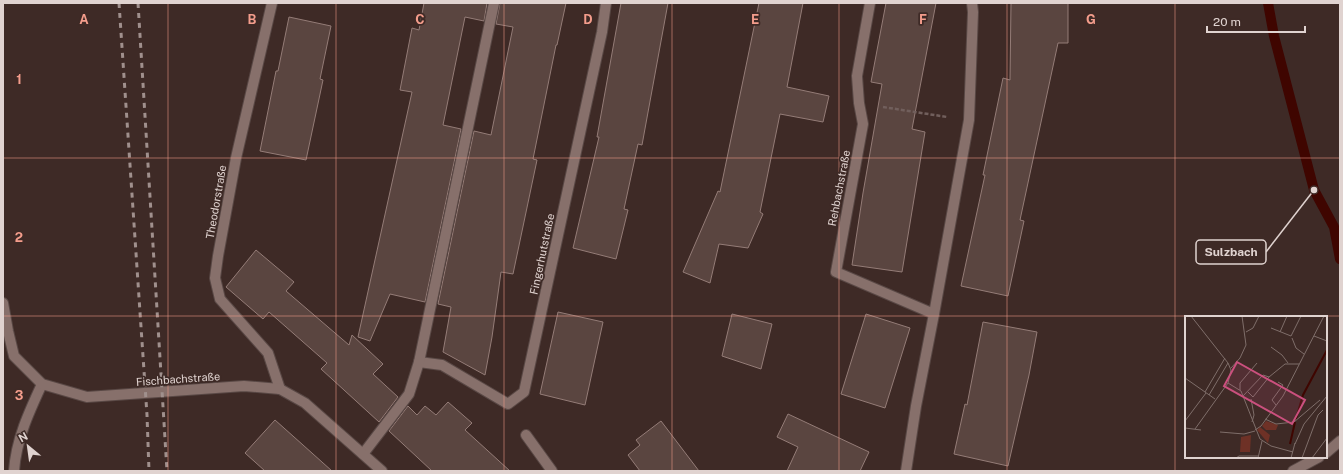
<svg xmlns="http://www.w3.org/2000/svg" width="1343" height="474" font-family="'Public Sans',sans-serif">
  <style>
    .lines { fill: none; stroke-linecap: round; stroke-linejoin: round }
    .stream { stroke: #3f0500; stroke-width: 10 }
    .building { fill: #5a4540; stroke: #947c77 }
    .minor-casing { stroke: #594845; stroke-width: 12 }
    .tertiary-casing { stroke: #594845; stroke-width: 12 }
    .path { stroke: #715f5c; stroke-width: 2.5; stroke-dasharray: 4 2; stroke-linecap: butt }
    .minor { stroke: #87706b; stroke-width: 10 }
    .tertiary { stroke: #87706b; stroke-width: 10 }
    .rail { stroke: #a0908d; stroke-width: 3; stroke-dasharray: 5 5; stroke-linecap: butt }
    .grid { fill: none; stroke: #f49d8c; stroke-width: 1; stroke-opacity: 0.55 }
    .labels { text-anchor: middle; stroke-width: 3.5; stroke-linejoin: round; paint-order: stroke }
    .street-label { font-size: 11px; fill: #e0d3d0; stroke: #3e2a26 }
    .inset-river { fill: none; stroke: #3f0500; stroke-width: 2 }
    .inset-road { fill: none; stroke: #7f6e6a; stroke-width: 1 }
    .view { fill: #cb507e; fill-opacity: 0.15; stroke: #cb507e; stroke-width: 2 }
    .inset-edge { fill: none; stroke: #e0d3d0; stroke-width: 2 }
    .grid-label { font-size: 13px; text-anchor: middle; font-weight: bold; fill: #f49d8c; stroke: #3e2a26; stroke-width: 3.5; stroke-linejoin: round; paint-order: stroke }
    .leader { fill: none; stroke: #e0d3d0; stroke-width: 1.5 }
    .callout-dot { fill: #e0d3d0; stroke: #3e2a26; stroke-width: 1.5 }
    .callout { fill: #3e2a26; stroke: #e0d3d0; stroke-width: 1.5 }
    .callout-label { font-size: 12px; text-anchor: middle; font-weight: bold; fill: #e0d3d0 }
  </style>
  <rect width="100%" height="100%" fill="#3e2a26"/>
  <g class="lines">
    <!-- stream -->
    <path class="stream" d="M1268 3 1274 36 1314 190 1334 227 1340 259"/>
  </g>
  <!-- building -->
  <g class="building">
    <path d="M424 3H487L484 21 465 17 443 125 461 129 425 302 390 294 370 341 358 337 412 92 400 90 412 28 419 30Z"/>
    <path d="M500 3H566L557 45H556L533 159 537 160 513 274 501 272 492 337 485 375 443 352 451 307 438 304 474 131 491 135 513 27 496 24Z"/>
    <path d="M621 3H668L642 145 638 144 624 209 628 210 616 259 573 248 599 137H597Z"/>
    <path d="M759 3H803L787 87 829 96 823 122 780 114 760 212 763 214 748 248 719 244 710 283 683 272 718 191 720 192Z"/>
    <path d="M886 3H936L912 129 925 132 902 272 852 265 863 193 882 84 871 82Z"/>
    <path d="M1011 3H1068V43H1058L1020 220 1024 221 1008 296 961 286 985 175H983L1003 78 1010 80Z"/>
    <path d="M289 17 331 26 320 79 323 80 306 160 260 151 276 71H278Z"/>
    <path d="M256 250 294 282 286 291 349 345 352 335 383 364 373 374 398 397 379 422 321 369 327 363 269 312 263 319 226 287Z"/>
    <path d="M558 312 603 322 585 405 540 394Z"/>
    <path d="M732 314 772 324 761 369 722 356Z"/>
    <path d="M866 314 910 328 885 408 841 394Z"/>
    <path d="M983 322 1037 332 1029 375 1008 466 954 454 965 404 967 405Z"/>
    <path d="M448 402 472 423 465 430 510 471H432L389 431 408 406 417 415 425 406 436 415Z"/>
    <path d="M788 414 869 452 860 471H787L798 447 777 437Z"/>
    <path d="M275 420 303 445 332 471H265L245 453Z"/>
    <path d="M661 421 699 471H640L628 455 640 445 636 440Z"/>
  </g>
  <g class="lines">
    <defs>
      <g id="minor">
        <path d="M272 3 236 158 218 256 215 278 220 299 268 353 280 389"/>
        <path d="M870 3 857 76 859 103 863 124 836 272 934 314"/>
        <path d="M419 362 442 365 508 404 524 392 602 32 606 3"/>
        <path d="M526 435 552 471"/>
        <path d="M1326 453 1340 441"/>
        <path d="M363 454 409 394 419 362 494 3"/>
        <path d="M14 471C16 440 29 412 42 384"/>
        <path d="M906 471 916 406 934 314 969 120 973 12 972 3"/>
        <path d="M1293 471 1319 457"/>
      </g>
      <path id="tertiary" d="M3 303 8 331 14 356 42 384 87 397 244 386 280 389 305 403 382 471"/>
    </defs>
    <!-- minor casing -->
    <use href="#minor" class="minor-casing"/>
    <!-- tertiary casing -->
    <use href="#tertiary" class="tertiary-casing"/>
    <!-- path -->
    <path class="path" d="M883 107 947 117"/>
    <!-- minor -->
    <use href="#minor" class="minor"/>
    <!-- tertiary -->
    <use href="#tertiary" class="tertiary"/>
    <!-- rail -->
    <g class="rail">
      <path d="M119 3 147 415 149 471"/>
      <path d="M138 3 167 471"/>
    </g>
  </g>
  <!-- grid -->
  <path class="grid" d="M168 3V471M336 3V471M504 3V471M672 3V471M839 3V471M1007 3V471M1175 3V471M3 158H1340M3 316H1340"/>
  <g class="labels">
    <!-- street labels -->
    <g class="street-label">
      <text transform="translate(839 188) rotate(-79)" y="4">Rehbachstraße</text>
      <text transform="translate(216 202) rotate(-80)" y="4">Theodorstraße</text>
      <text transform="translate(542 254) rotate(-78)" y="4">Fingerhutstraße</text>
      <text transform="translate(178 379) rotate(-4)" y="4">Fischbachstraße</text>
    </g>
  </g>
  <!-- overview -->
  <g transform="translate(1185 316)">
    <rect width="142" height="142" fill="#3e2a26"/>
    <path d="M81 105 93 109 91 114H81L77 110ZM75 111 85 119 83 127 72 114ZM66 119 65 136H55L56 121Z" fill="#6e3126"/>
    <path class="inset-river" d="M111 103 118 79 142 34M105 128 110 106"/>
    <path class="inset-road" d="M6 0 43 47 46 54 43 67 56 75 75 123 86 130 108 136M86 12 106 20 116 0M61 16 68 12 74 0M95 16 102 0M129 20 142 25M107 22 111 32 119 38M86 31 97 39 103 47M46 52 55 42 61 29 57 0M84 61 100 48H114M0 62 30 83M55 74V67L72 47M20 76 40 42M24 79 43 47M58 80 78 59 84 61 68 81 63 76M66 83 69 99 67 106M91 89 87 84 98 69 93 66M80 103 91 108 109 106 135 84M0 105 21 77M0 112 16 114M10 113 43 67M70 114 76 110 98 80 139 0M35 116 59 118 70 115M110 128 119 108 142 80M51 142 54 140H74M73 142 77 125M106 142 110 127M117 142 133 99 138 94M127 142 142 122"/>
    <path class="view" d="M52 46 120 84 107 108 39 70Z"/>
    <rect width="142" height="142" class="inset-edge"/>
  </g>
  <g class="grid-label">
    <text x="84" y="24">A</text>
    <text x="252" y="24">B</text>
    <text x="420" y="24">C</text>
    <text x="588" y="24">D</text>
    <text x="755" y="24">E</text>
    <text x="923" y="24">F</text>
    <text x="1091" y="24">G</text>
    <text x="19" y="84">1</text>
    <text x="19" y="242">2</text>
    <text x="19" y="400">3</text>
  </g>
  <!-- callouts -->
  <path class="leader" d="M1314 190L1266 252"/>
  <circle class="callout-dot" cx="1314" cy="190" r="4"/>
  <rect class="callout" x="1196" y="240" width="70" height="24" rx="4"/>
  <g class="callout-label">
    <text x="1231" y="256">Sulzbach</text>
  </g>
  <!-- border -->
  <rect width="1343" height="474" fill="none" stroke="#e0d3d0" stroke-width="8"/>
  <!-- north arrow -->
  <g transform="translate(28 446) rotate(331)" stroke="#3e2a26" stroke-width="3" paint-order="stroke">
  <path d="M0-3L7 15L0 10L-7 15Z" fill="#e0d3d0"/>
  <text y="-6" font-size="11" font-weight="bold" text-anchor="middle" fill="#e0d3d0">N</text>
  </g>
  <!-- scale -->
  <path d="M1207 26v6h98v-6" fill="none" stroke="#e0d3d0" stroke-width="2"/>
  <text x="1213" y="26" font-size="12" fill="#e0d3d0" stroke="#3e2a26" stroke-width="3" paint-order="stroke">20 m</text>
</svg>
